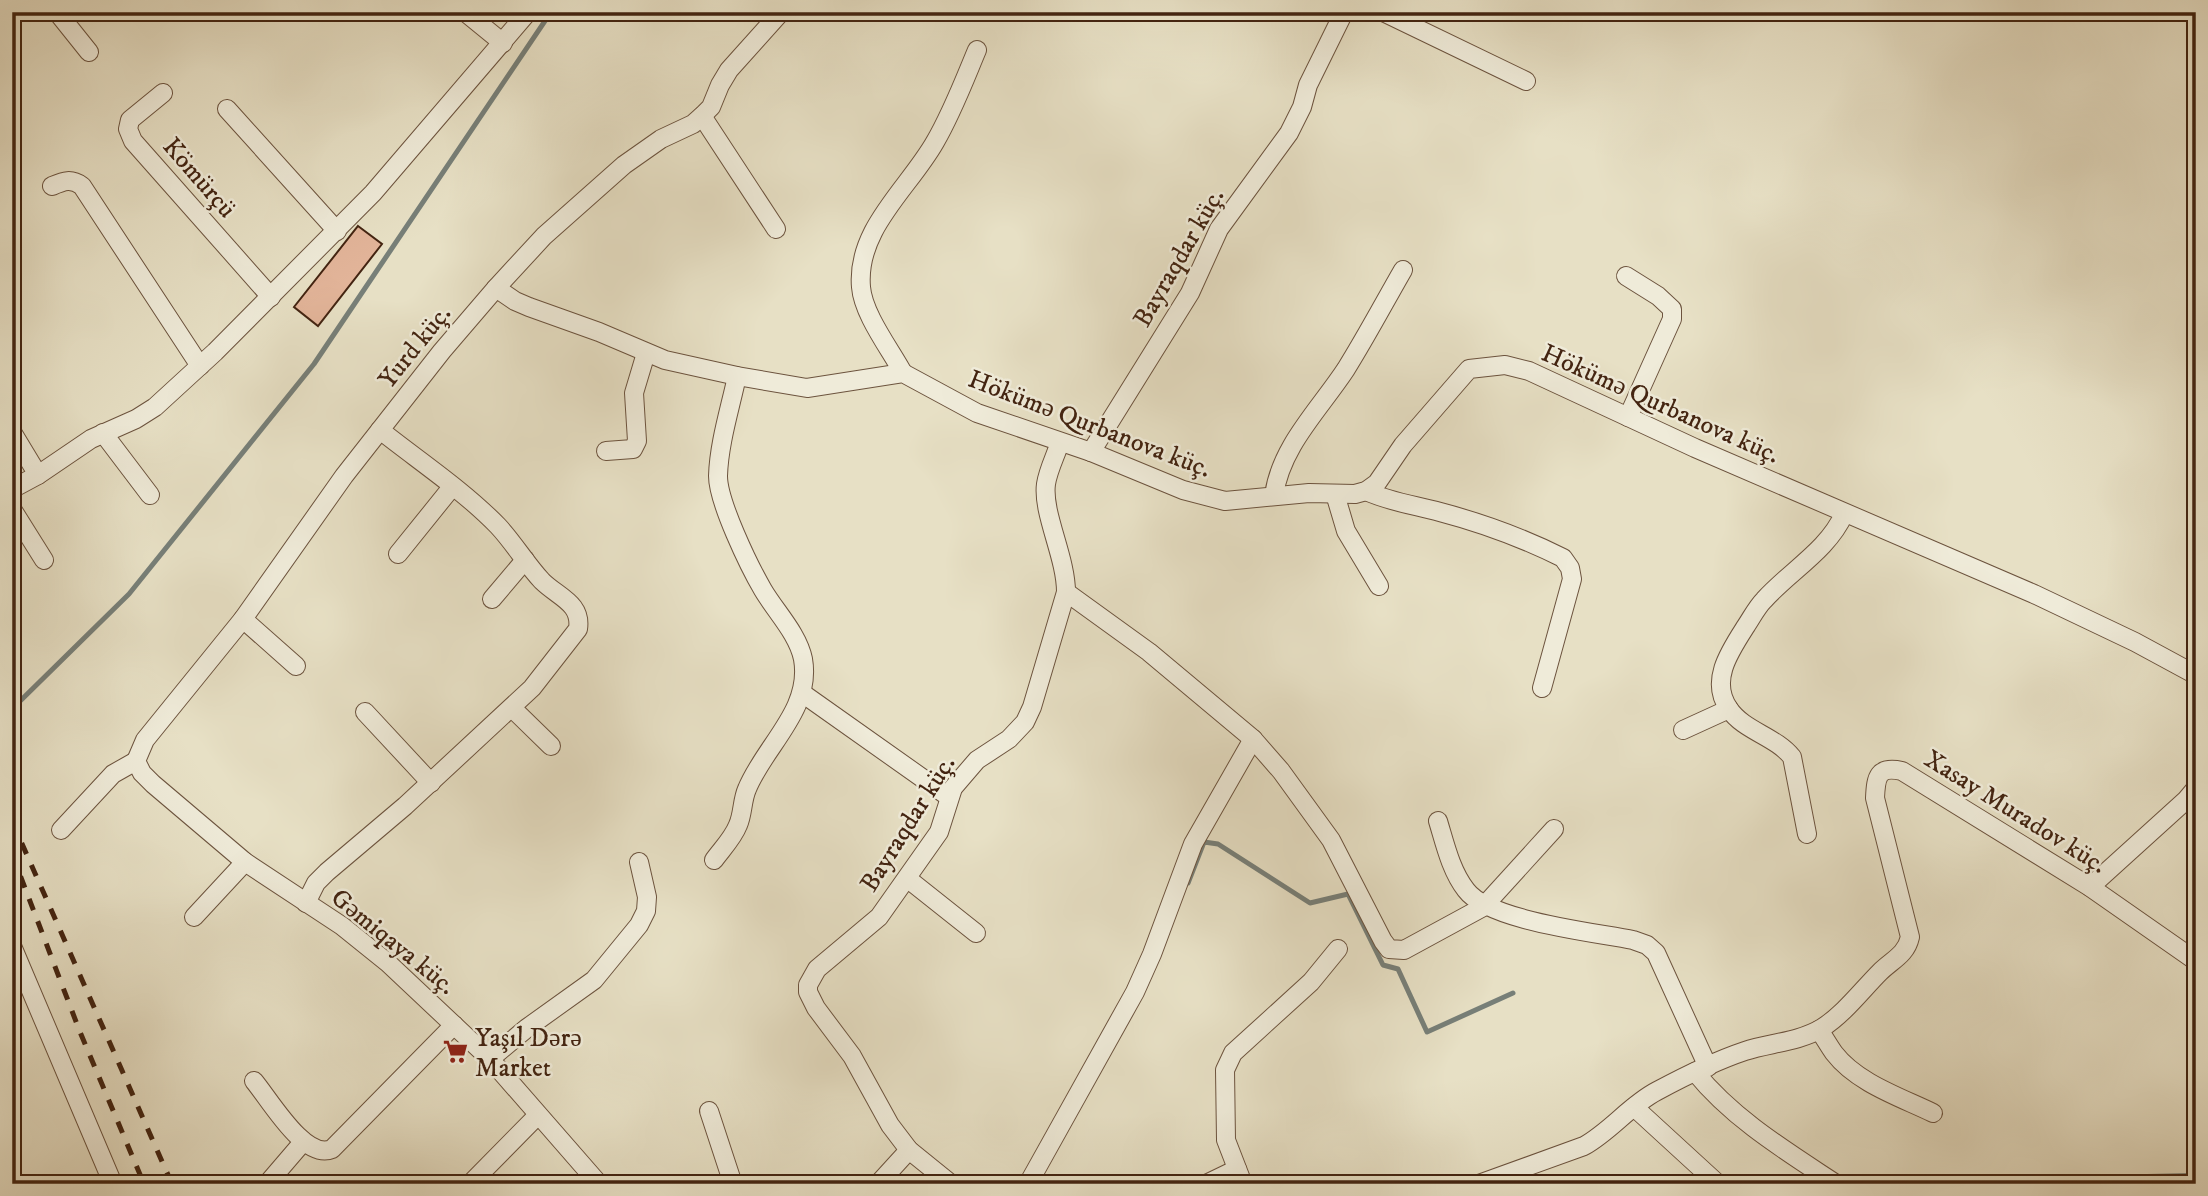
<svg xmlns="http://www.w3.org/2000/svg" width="2208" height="1196" font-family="'IM FELL DW Pica',serif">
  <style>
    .water { fill: #9abbbd; stroke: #777f78; stroke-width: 2 }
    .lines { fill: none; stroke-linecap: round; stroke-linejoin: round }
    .stream { stroke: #777f78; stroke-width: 5 }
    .building { fill: #e2b499; stroke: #432411; stroke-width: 2 }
    .street-casing { stroke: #6c533e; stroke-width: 20 }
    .street { stroke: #efebd9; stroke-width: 18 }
    .rail { stroke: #432411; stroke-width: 5; stroke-dasharray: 12 12; stroke-linecap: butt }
    .labels { text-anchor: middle; stroke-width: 5; stroke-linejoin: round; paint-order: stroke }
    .street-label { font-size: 26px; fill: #432411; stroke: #efebd9 }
    .poi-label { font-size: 26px; fill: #432411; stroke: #efebd9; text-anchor: start }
  </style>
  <rect width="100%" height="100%" fill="#e7e0c5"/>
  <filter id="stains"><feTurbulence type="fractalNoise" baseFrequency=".00286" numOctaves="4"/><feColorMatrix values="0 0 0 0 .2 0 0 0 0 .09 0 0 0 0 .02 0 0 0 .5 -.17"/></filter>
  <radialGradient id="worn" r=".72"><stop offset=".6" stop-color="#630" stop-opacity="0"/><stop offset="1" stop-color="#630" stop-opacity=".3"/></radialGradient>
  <!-- water -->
  <path class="water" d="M2189 1174 2196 1181V1184H2146L2148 1175Z"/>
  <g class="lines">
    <!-- stream -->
    <g class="stream">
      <path d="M12 709 129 594 314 364 551 12"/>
      <path d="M1188 883 1204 842 1218 844 1310 903 1348 894 1383 965 1398 969 1427 1032 1513 993"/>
    </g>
  </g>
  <!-- building -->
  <path class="building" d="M358 226 382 244 318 326 294 307Z"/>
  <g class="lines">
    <defs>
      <g id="street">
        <path d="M57 12 89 52"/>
        <path d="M465 12 503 43"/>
        <path d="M1383 12 1526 81"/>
        <path d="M163 93 130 120 128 129 133 141 271 297"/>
        <path d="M227 109 337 231"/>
        <path d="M702 116 776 229"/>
        <path d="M52 186C64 181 71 178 82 186L200 366"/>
        <path d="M1626 276 1658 296 1672 309V319L1628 417"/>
        <path d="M496 288 515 301 529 307 599 332 665 360 737 376 807 388 903 373 977 413 1091 452 1183 490 1225 501 1309 493 1355 494 1366 491 1377 483 1403 445 1469 369 1505 365 1529 371 1695 448 2034 594 2135 642 2196 675"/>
        <path d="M903 373C890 349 863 314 861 287 856 229 909 188 935 142 952 113 964 81 977 50"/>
        <path d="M12 432 38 475"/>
        <path d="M103 433 150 495"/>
        <path d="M606 451 633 449 637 441 634 393 646 353"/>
        <path d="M1091 452 1190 293 1219 229 1289 133 1302 107 1308 85 1344 12"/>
        <path d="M12 489 38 475 91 439 136 419 155 407 215 352 373 193 528 12"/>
        <path d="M1366 491C1390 502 1414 505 1440 512 1482 523 1525 539 1563 558L1570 568 1572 579 1542 688"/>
        <path d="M1335 494 1346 531 1379 586"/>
        <path d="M1274 495C1281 446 1319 410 1346 369 1366 337 1384 303 1403 270"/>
        <path d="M12 509 44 560"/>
        <path d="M398 554 452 487"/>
        <path d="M1066 592 1149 652 1253 739 1281 771 1331 840 1383 941 1389 949 1404 950 1485 906"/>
        <path d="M492 599 525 560"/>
        <path d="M243 619 296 666"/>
        <path d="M802 693 949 797"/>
        <path d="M512 708 551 746"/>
        <path d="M365 712 431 783"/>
        <path d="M1683 730 1729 709"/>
        <path d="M136 761 145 740 243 619 344 476 442 351 496 288 544 236 624 165 661 139 693 124 702 116 711 107 720 85 729 70 781 12"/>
        <path d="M136 761 142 773 153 784 245 862 342 926 388 963 490 1059 599 1184"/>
        <path d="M1438 821C1445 844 1451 871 1466 890 1489 921 1593 932 1633 940L1647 945 1656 953 1708 1067"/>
        <path d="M61 830 113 774 136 761"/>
        <path d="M1807 834 1792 757C1775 736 1744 731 1729 709 1709 681 1730 651 1746 626 1752 617 1757 607 1764 600 1790 571 1828 550 1844 514"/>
        <path d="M714 860C722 849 733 838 738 825 743 814 742 800 747 789 765 745 812 710 803 659 798 634 776 612 763 590 749 566 718 502 718 476 719 443 730 409 737 376"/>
        <path d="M908 879 976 933"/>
        <path d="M2090 887 2186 800 2196 788"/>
        <path d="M306 903 316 883 327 872 405 806 532 688 578 629C582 603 558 597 542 581 526 564 514 543 498 526 463 490 419 461 380 430"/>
        <path d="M1484 906 1554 829"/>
        <path d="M194 917 245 862"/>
        <path d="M12 946 113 1184"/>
        <path d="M1819 1030C1824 1037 1829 1046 1834 1053 1857 1083 1900 1097 1933 1113"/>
        <path d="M490 1059 527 1028 594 980 639 925 646 911 647 897 639 862"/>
        <path d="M1695 1072C1733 1119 1786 1151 1836 1184"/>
        <path d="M254 1081C270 1100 305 1161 332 1149L454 1025"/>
        <path d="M1634 1107 1718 1184"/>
        <path d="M709 1111 733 1184"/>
        <path d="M267 1184 303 1142"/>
        <path d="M470 1184 538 1115"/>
        <path d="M878 1184 909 1150"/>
        <path d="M951 1184 909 1150 890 1125 852 1056 816 1008 808 992V985L817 969 879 917 939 832 953 788 977 760 1009 739 1025 722 1032 707 1066 592C1066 557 1042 513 1046 484 1048 470 1056 455 1060 442"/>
        <path d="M1028 1184 1135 992 1152 954 1193 844 1253 739"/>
        <path d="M1206 1184 1237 1169"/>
        <path d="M1243 1184 1226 1140 1225 1070 1233 1053 1311 982 1338 949"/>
        <path d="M1479 1184 1584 1146C1611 1131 1630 1105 1657 1091 1685 1076 1715 1061 1745 1051 1769 1043 1799 1042 1822 1028 1844 1014 1862 990 1880 972 1892 960 1906 955 1910 937L1875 798C1876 776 1878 766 1902 771L2090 887 2196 961"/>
      </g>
    </defs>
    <!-- street casing -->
    <use href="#street" class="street-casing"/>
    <!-- street -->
    <use href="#street" class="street"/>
    <!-- rail -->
    <g class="rail">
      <path d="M12 821 172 1184"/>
      <path d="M12 854 80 1032 144 1184"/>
    </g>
  </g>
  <!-- icons -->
  <defs>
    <symbol id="supermarket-bare" viewBox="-9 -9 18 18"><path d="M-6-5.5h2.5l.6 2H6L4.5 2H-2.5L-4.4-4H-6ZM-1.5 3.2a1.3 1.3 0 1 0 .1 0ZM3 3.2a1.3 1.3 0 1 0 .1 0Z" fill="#8f2418" stroke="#efebd9" stroke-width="2.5" paint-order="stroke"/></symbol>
  </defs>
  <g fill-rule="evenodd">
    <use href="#supermarket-bare" x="438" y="1034" width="35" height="35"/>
  </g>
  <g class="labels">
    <!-- street labels -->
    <g class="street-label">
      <text transform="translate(200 177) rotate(49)" y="9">Kömürçü</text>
      <text transform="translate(1178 257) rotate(-60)" y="9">Bayraqdar küç.</text>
      <text transform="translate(414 346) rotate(-51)" y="9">Yurd küç.</text>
      <text transform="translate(1661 403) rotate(24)" y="9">Hökümə Qurbanova küç.</text>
      <text transform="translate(1090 423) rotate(21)" y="9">Hökümə Qurbanova küç.</text>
      <text transform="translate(2016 811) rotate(32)" y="9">Xasay Muradov küç.</text>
      <text transform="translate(907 823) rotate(-58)" y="9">Bayraqdar küç.</text>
      <text transform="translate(394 941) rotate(39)" y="9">Gəmiqaya küç.</text>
    </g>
    <!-- poi labels -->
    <g class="poi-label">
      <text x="475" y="1046">Yaşıl Dərə<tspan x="475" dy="30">Market</tspan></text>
    </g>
  </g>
  <!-- margin -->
  <rect width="2208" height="1196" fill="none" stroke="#e7e0c5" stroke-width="42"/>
  <rect x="14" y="14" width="2180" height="1168" fill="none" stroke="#432411" stroke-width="3.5"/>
  <rect x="21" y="21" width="2166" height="1154" fill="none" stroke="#432411" stroke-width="2"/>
  <rect width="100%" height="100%" filter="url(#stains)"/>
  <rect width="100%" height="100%" fill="url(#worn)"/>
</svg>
